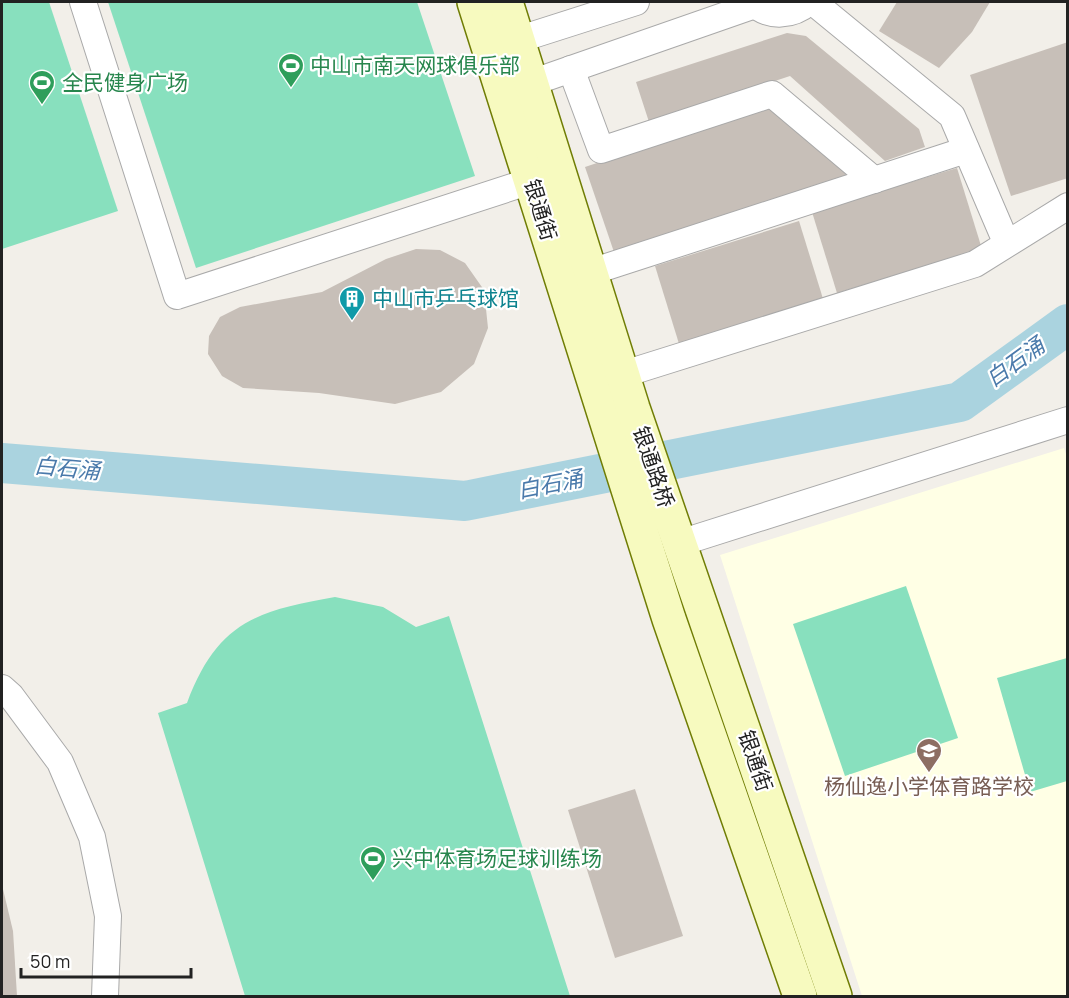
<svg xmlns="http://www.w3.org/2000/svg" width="1069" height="998" font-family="Manrope,'Noto Sans SC',sans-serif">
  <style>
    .education { fill: #ffffe5 }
    .pitch { fill: #88e0be }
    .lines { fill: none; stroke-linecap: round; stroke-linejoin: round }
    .river { stroke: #aad3df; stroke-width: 40 }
    .building { fill: #c7bfb8 }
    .street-casing { stroke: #a9a9a9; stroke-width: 28 }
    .secondary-casing { stroke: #707d05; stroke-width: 36 }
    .street { stroke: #fff; stroke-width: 26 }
    .secondary { stroke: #f7fabf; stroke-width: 33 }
    .labels { text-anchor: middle; stroke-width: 4.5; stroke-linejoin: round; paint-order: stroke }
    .leisure-label { font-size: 21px; fill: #27864d; stroke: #fff; text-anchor: start }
    .street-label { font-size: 21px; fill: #222; stroke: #fff }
    .culture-label { font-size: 21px; fill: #0d838f; stroke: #fff; text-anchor: start }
    .education-label { font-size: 21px; fill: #785e54; stroke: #fff }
    .water-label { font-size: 22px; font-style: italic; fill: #4a7aab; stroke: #fff }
  </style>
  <rect width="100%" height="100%" fill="#f2efe9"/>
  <!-- education -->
  <path class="education" d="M1064 448 1068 460 1067 996H862L720 555Z"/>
  <!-- pitch -->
  <g class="pitch">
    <path d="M2 2H49L118 211 2 249Z"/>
    <path d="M108 2H417L475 176 196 268Z"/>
    <path d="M906 586 958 738 845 776 793 624Z"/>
    <path d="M335 597 383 607 416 627 449 616 570 996H245L158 713 187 703C217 623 255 611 335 597Z"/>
    <path d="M1067 658V781L1030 792 997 678Z"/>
  </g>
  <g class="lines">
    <!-- river -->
    <path class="river" d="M2 463 465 501 960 402 1068 324"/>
  </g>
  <!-- building -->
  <g class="building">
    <path d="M897 2H990L972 32 939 68 879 31Z"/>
    <path d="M787 33 806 36 919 129 925 147 885 161 790 76 649 122 636 82Z"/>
    <path d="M1068 42V178L1011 196 970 75Z"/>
    <path d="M773 104 850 175 615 255 585 167Z"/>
    <path d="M957 168 982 249 837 293 812 212Z"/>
    <path d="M799 221 824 302 680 347 655 266Z"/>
    <path d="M416 249 440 250 465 263 484 290 488 328 474 364 441 392 395 404 319 393 243 388 222 376 208 354 209 336 220 317 240 307 322 292 386 259Z"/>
    <path d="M635 789 683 936 615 958 568 810Z"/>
    <path d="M2 885 13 931 17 996H2Z"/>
  </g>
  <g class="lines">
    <defs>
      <g id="street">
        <path d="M83 2 177 296 546 176"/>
        <path d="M752 2C769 19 793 16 809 2"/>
        <path d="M813 2 952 116 1006 242"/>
        <path d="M517 40 636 2"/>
        <path d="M571 69 601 150 772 94 874 180"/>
        <path d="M531 83 755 5"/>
        <path d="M591 272 966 150"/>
        <path d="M624 374 975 264 1068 206"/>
        <path d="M680 543 1068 420"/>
        <path d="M2 688 11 696 60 762 92 837 108 916 105 996"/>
      </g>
      <g id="secondary">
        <path d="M474 2 669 619 800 996"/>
        <path d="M506 2 633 408 835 996"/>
      </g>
    </defs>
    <!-- street casing -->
    <use href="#street" class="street-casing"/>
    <!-- secondary casing -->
    <use href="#secondary" class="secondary-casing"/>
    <!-- street -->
    <use href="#street" class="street"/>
    <!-- secondary -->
    <use href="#secondary" class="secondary"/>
  </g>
  <!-- icons -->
  <defs>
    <symbol id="stadium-pin" viewBox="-11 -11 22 30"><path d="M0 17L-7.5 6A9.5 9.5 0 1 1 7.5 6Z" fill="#2e9e5b" stroke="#fff"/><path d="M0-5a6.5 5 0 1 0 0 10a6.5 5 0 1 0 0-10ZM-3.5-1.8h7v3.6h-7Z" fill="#fff"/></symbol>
    <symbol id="building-pin" viewBox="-11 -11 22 30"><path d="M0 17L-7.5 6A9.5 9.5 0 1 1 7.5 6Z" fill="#0f9aa8" stroke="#fff"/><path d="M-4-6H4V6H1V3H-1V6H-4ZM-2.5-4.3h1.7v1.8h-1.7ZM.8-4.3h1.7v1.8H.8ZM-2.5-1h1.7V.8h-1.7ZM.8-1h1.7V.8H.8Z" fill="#fff"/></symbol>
    <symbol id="school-pin" viewBox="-11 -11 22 30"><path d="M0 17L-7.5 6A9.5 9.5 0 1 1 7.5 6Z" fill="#8d6e63" stroke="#fff"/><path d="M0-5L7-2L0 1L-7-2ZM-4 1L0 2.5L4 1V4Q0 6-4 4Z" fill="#fff"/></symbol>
  </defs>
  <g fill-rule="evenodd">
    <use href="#stadium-pin" x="276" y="51" width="30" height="40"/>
    <use href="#stadium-pin" x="27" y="68" width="30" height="40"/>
    <use href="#building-pin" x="337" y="284" width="30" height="40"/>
    <use href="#school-pin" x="914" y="736" width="30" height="40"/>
    <use href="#stadium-pin" x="358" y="844" width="30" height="40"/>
  </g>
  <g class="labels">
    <!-- leisure labels -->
    <g class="leisure-label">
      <text x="310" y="73">中山市南天网球俱乐部</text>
      <text x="62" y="90">全民健身广场</text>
      <text x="392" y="866">兴中体育场足球训练场</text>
    </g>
    <!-- street labels -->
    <g class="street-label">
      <text transform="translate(540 210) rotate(73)" y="7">银通街</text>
      <text transform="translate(653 467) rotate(71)" y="7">银通路桥</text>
      <text transform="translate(755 761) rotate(71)" y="7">银通街</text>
    </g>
    <!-- culture labels -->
    <g class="culture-label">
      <text x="372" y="306">中山市乒乓球馆</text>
    </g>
    <!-- education labels -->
    <g class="education-label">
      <text x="929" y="794">杨仙逸小学体育路学校</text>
    </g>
    <!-- water labels -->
    <g class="water-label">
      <text transform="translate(1015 362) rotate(-36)" y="8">白石涌</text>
      <text transform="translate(67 468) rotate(5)" y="8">白石涌</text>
      <text transform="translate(550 484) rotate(-11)" y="8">白石涌</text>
    </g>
  </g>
  <!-- border -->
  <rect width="1069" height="998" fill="none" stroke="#222222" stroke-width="6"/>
  <!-- scale -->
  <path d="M21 968v9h170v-9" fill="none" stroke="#222222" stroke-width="3"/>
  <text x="30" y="968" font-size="18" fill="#222222" stroke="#ffffff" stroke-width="4.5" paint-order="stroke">50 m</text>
</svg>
